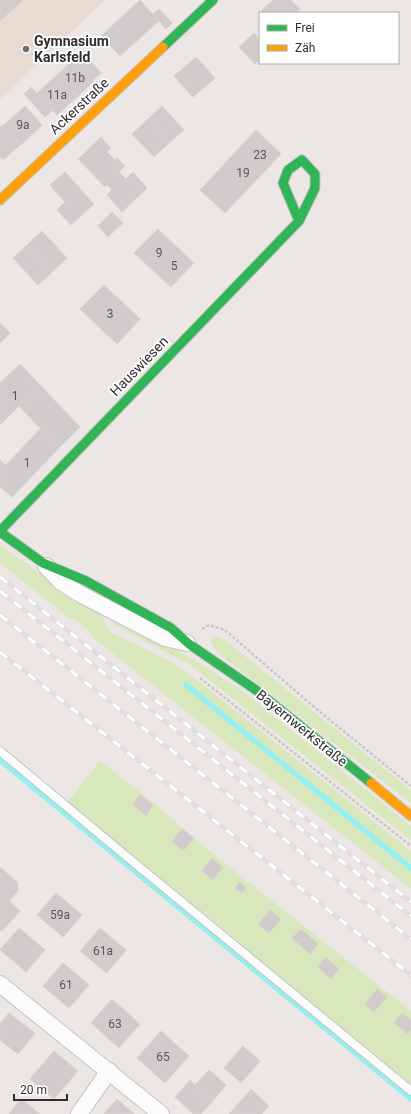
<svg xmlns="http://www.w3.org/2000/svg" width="411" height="1114" font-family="Roboto,sans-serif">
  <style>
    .education { fill: #e7dbd2 }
    .green { fill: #d9e7bc }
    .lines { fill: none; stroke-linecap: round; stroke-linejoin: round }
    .stream { stroke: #96efef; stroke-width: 5.5 }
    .building { fill: #d1cccb; stroke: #d7d2d0 }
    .lane-casing { stroke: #c4c3c3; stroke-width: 10 }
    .street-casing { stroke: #c4c3c3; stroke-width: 18 }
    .fast-casing { stroke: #c4c3c3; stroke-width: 11 }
    .slow-casing { stroke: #c4c3c3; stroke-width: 11 }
    .path { stroke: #c8c7c7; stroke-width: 2.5; stroke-dasharray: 3 2; stroke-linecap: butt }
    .lane { stroke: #fcfbfb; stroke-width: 8 }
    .street { stroke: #fcfbfb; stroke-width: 16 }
    .fast { stroke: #30b455; stroke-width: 9 }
    .slow { stroke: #ff9f0a; stroke-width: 9 }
    .rail-casing { stroke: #dfdfe1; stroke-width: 4.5 }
    .rail { stroke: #fff; stroke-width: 3; stroke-dasharray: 9; stroke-linecap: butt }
    .poi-dot { fill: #706e6e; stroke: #fff; stroke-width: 1.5 }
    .labels { text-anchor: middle; stroke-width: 3.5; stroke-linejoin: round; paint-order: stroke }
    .number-label { font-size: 12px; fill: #585757 }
    .poi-label { font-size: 14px; font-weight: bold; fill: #2e2e2e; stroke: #fff; text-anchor: start }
    .street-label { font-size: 14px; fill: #2e2e2e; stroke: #fff }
  </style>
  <rect width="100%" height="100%" fill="#ece6e4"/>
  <!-- education -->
  <path class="education" d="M0 0H105L0 99Z"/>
  <!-- green -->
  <g class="green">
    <path d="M0 545 73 597 103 615C104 623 106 627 112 633L169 661 197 680 411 851V889L131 668 95 639 88 630 76 620 68 617 0 563Z"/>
    <path d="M113 616 151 635 204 666 241 690 411 826V840L189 664 115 625 111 620Z"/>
    <path d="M215 636 225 640 411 790V803L218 653 213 647 211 641Z"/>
    <path d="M100 761 154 803 213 854 411 1011V1091L65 805Z"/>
  </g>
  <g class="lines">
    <!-- stream -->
    <g class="stream">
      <path d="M186 685 411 868"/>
      <path d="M0 760 411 1099"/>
    </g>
  </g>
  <!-- building -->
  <g class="building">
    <path d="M0 0H23L0 21Z"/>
    <path d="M140 0 159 21 120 56 101 36Z"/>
    <path d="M273 0H291L300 9 295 13H262L260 12Z"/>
    <path d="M159 9 172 23 166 29 153 14Z"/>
    <path d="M254 33 260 40V59L255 64 239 47Z"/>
    <path d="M86 56 101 73 93 80 78 64Z"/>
    <path d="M196 57 215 78 193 97 174 76Z"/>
    <path d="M74 59 94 81 77 97 56 76Z"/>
    <path d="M56 76 77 97 57 115 37 93Z"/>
    <path d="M31 87 53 110 45 117 24 94Z"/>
    <path d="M25 106 42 125 21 145 3 126Z"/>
    <path d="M162 106 184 130 169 143 147 120Z"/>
    <path d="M147 120 169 143 154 157 132 134Z"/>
    <path d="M2 125 20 145 3 160 0 157V127Z"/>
    <path d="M256 130 281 154 225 213 200 190Z"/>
    <path d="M101 137 111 148 107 152 115 160 117 158 125 166 119 172 126 179 133 172 147 188 122 212 107 195 112 190 107 185 105 187 78 159Z"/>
    <path d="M65 172 94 204 71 225 57 210 65 202 50 185Z"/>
    <path d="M112 212 123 223 108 237 98 226Z"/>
    <path d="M158 229 194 263 171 287 134 253Z"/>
    <path d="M42 231 67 258 53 271 27 245Z"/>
    <path d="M27 245 53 271 38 285 13 258Z"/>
    <path d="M104 285 140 319 117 344 80 309Z"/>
    <path d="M0 323 10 333 0 343Z"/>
    <path d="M20 364 40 385 0 425V383Z"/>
    <path d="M40 385 80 427 59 448 19 406Z"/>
    <path d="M41 428 59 448 12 497 0 487V460L6 465Z"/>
    <path d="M140 795 153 805 146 816 133 805Z"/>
    <path d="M182 829 194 838 183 851 172 841Z"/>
    <path d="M212 858 223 867 213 880 202 871Z"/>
    <path d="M0 867 17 882 18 891 9 901 20 911 2 931 0 930Z"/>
    <path d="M240 882 246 888 242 893 235 888Z"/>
    <path d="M56 893 82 915 63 937 37 915Z"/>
    <path d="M270 910 281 919 269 933 258 924Z"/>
    <path d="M19 928 45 950 26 972 0 950Z"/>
    <path d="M100 928 126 950 107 973 80 951Z"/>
    <path d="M301 929 318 944 310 954 292 938Z"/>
    <path d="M326 957 339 969 331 979 318 967Z"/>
    <path d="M63 963 89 985 69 1008 43 986Z"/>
    <path d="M377 989 387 997 374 1012 365 1004Z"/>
    <path d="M112 999 140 1024 119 1048 91 1023Z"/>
    <path d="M9 1013 35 1033 18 1054 0 1040V1024Z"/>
    <path d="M402 1013 411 1020V1030L408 1034 394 1023Z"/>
    <path d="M161 1031 189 1056 165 1083 137 1058Z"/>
    <path d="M243 1046 260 1061 241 1083 224 1068Z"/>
    <path d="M54 1051 78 1071 54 1099 30 1079Z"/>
    <path d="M209 1070 226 1085 213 1101 195 1085Z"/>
    <path d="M190 1080 213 1101 201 1114H193L175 1097Z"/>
    <path d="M251 1089 269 1106 262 1114H229Z"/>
    <path d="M21 1099 40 1114H9Z"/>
    <path d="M117 1099 134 1114H104Z"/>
  </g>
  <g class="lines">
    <defs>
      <path id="lane" d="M0 751 120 851 411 1091"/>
      <g id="street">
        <path d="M46 566 61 582 80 594 165 638 187 643"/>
        <path d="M0 984 161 1114"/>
        <path d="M79 1114 109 1071"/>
      </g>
      <g id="fast">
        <path d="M163 47 213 0"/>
        <path d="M0 531 299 221 315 188V174L302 160 288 170 283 183 299 221"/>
        <path d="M0 532 43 563 86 581 171 628 189 644 256 690 371 783"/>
      </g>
      <g id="slow">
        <path d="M0 200 163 47"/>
        <path d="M371 783 411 816"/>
      </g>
    </defs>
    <!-- lane casing -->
    <use href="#lane" class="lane-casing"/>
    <!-- street casing -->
    <use href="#street" class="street-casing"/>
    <!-- fast casing -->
    <use href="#fast" class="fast-casing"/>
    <!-- slow casing -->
    <use href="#slow" class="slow-casing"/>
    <!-- path -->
    <g class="path">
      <path d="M202 629 209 625 225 630 314 707 411 786"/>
      <path d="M200 678 411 846"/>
    </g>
    <!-- lane -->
    <use href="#lane" class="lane"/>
    <!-- street -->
    <use href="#street" class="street"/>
    <!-- fast -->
    <use href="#fast" class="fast"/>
    <!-- slow -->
    <use href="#slow" class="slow"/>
    <defs>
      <g id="rail">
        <path d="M0 577 411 902"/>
        <path d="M0 591 411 916"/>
        <path d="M0 615 411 939"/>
        <path d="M0 652 411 975"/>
      </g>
    </defs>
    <!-- rail casing -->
    <use href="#rail" class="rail-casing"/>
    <!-- rail -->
    <use href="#rail" class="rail"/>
  </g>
  <!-- markers -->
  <circle class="poi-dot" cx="26" cy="49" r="4"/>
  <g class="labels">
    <!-- number labels -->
    <g class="number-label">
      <text x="75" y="82">11b</text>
      <text x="57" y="99">11a</text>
      <text x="23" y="129">9a</text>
      <text x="260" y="159">23</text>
      <text x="243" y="177">19</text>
      <text x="159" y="257">9</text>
      <text x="174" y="270">5</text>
      <text x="110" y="318">3</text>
      <text x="15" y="400">1</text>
      <text x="27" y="467">1</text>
      <text x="60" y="919">59a</text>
      <text x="103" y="955">61a</text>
      <text x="66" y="989">61</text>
      <text x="115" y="1028">63</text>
      <text x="163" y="1061">65</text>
    </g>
    <!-- poi labels -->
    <g class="poi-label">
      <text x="34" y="46">Gymnasium<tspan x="34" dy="16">Karlsfeld</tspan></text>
    </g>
    <!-- street labels -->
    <g class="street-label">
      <text transform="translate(79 106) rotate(-43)" y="5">Ackerstraße</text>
      <text transform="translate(139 366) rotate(-46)" y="5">Hauswiesen</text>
      <text transform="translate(302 728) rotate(39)" y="5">Bayernwerkstraße</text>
    </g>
  </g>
  <!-- legend -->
  <rect x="259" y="12" width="140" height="52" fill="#ffffff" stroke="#ababab"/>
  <rect x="267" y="25" width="20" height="6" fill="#30b455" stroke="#ababab"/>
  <text x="295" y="32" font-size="12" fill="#2e2e2e">Frei</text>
  <rect x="267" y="45" width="20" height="6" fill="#ff9f0a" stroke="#ababab"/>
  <text x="295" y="52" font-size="12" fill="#2e2e2e">Zäh</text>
  <!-- scale -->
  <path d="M14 1094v6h53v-6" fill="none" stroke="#2e2e2e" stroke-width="2"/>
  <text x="20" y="1094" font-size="12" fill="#2e2e2e" stroke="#ffffff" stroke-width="3" paint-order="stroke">20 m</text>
</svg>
